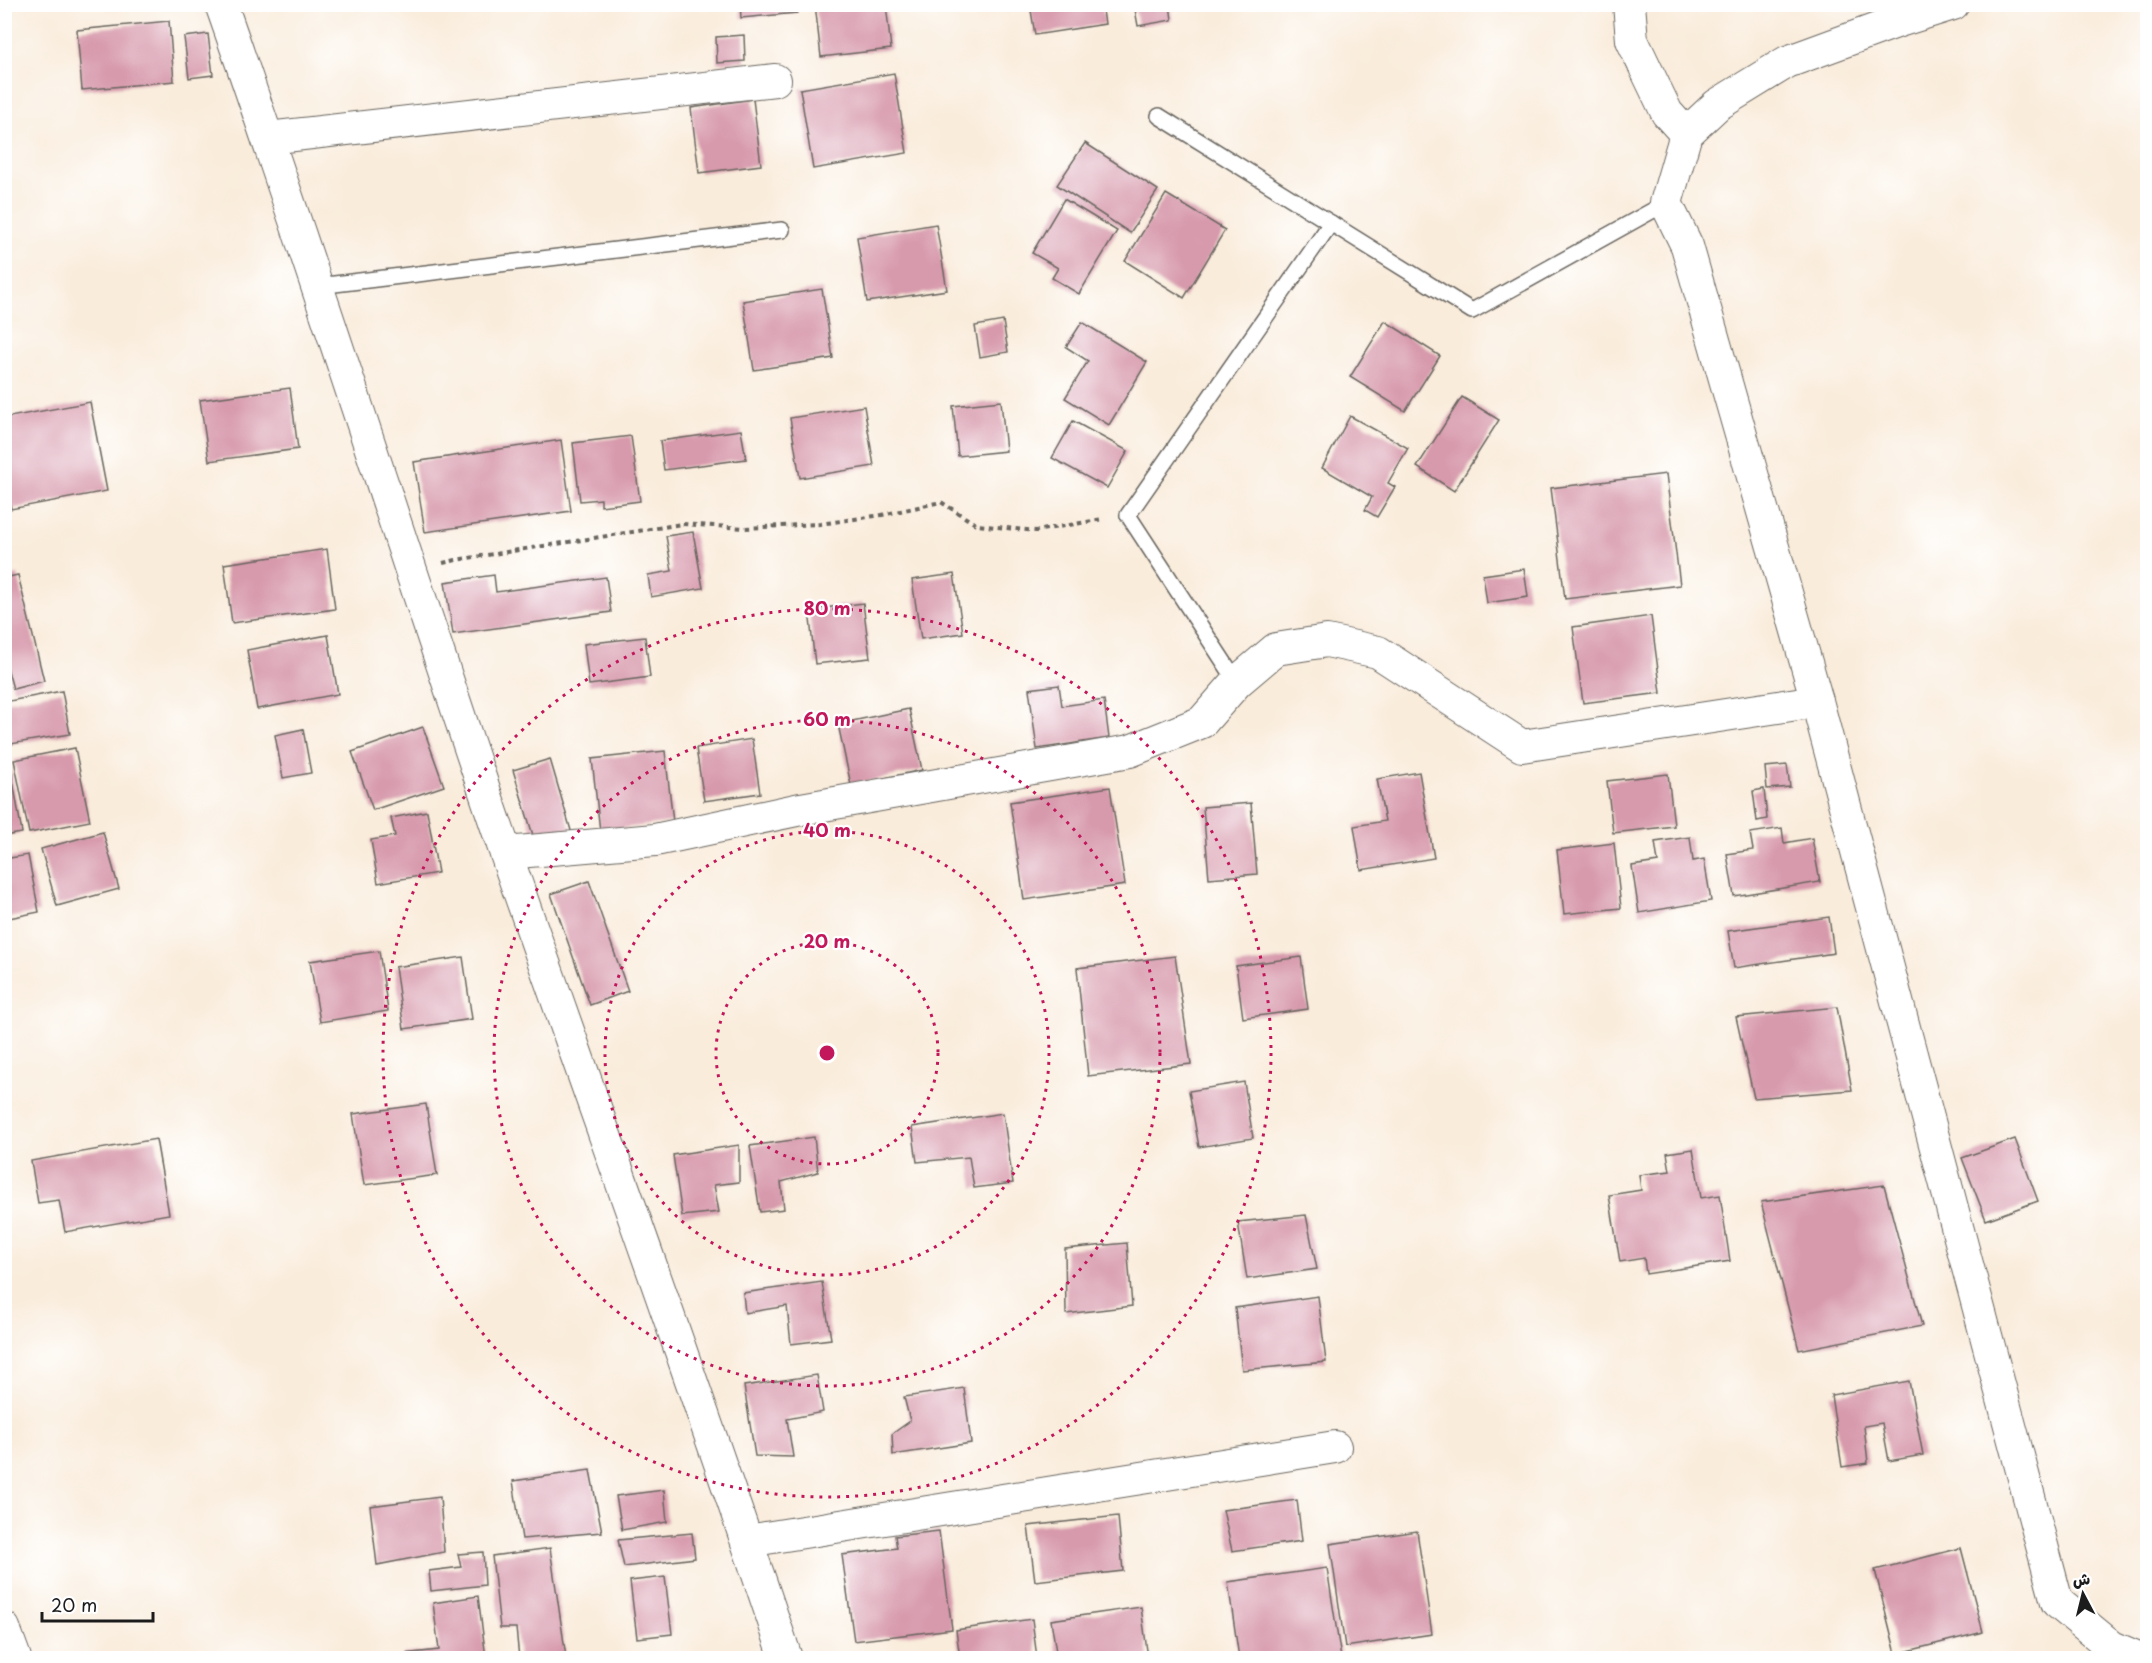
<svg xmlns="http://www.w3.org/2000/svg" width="2152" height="1663" font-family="'Playpen Sans','Playpen Sans Arabic',sans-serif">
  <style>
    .building { fill: #d799ac }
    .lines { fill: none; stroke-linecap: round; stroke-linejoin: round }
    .service-casing { stroke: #69655f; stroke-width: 18 }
    .minor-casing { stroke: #69655f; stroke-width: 34 }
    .path { stroke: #69655f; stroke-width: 4; stroke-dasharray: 4.5 4.5; stroke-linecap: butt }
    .service { stroke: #fff; stroke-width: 15 }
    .minor { stroke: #fff; stroke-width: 32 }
    .ring { fill: none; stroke: #c2185b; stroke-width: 3; stroke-dasharray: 3 6 }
    .centre { fill: #c2185b; stroke: #fff; stroke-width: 3 }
    .ring-label { font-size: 18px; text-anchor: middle; font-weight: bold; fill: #c2185b; stroke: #fff; stroke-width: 4.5; stroke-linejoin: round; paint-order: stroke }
  </style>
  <rect width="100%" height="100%" fill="#fff"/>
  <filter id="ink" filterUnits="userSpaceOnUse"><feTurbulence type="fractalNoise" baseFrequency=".0167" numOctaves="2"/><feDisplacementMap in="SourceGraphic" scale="12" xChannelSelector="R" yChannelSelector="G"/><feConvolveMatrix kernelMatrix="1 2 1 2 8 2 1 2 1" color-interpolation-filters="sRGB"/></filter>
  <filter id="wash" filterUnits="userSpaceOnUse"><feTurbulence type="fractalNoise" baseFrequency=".008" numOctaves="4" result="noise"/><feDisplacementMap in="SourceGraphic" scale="24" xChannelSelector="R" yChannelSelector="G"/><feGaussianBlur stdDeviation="1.35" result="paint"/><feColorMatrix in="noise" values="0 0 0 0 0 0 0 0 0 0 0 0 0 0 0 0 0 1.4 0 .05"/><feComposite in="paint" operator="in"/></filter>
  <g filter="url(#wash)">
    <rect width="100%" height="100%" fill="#f9ecdb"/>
    <g id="blocks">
      <!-- building -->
      <g class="building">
        <path d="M740 4H797V13L741 18Z"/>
        <path d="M815 4H886L891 49 821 57Z"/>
        <path d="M1030 4H1102L1105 24 1035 35Z"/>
        <path d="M1134 4H1170L1172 20 1138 26Z"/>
        <path d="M169 21 174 81 82 90 77 30Z"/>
        <path d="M208 34 213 75 189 78 184 37Z"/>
        <path d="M744 35 745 61 717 63 716 37Z"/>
        <path d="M894 73 907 153 813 169 800 89Z"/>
        <path d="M753 99 761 165 699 173 691 108Z"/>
        <path d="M1085 143 1158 190 1130 233 1057 185Z"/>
        <path d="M1166 194 1225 230 1184 298 1125 261Z"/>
        <path d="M1064 199 1117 231 1079 294 1052 278 1058 268 1032 253Z"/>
        <path d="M936 224 947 290 867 302 857 237Z"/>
        <path d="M822 289 833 358 754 370 743 301Z"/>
        <path d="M1003 321 1008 352 980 357 975 326Z"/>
        <path d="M1385 321 1440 356 1405 411 1350 377Z"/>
        <path d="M1082 322 1147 362 1109 425 1065 398 1088 361 1066 347Z"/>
        <path d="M290 388 298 449 209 461 200 400Z"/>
        <path d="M1462 397 1499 420 1454 491 1417 467Z"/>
        <path d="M1001 401 1006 451 958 456 953 406Z"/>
        <path d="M90 402 107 491 11 509 4 473V418Z"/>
        <path d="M864 406 874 466 800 478 790 418Z"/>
        <path d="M1350 416 1408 448 1388 483 1395 487 1377 517 1365 510 1372 497 1322 468Z"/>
        <path d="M1073 421 1128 451 1107 488 1052 458Z"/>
        <path d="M741 430 746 459 664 470 660 441Z"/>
        <path d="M631 436 640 501 601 506V499L580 501 573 443Z"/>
        <path d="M561 440 571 511 425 532 414 462Z"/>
        <path d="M1666 474 1680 585 1565 599 1551 488Z"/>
        <path d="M693 532 703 588 651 597 648 575 672 571 666 536Z"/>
        <path d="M327 549 335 609 232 623 224 564Z"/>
        <path d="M1524 569 1528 597 1487 603 1483 575Z"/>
        <path d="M954 574 963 633 921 639 912 580Z"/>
        <path d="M18 575 44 681 13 689 4 656V578Z"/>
        <path d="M494 575 496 592 606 577 611 612 453 634 445 582Z"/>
        <path d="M863 603 870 658 815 664 809 610Z"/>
        <path d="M1651 616 1661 693 1583 703 1573 627Z"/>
        <path d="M328 635 338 694 257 709 247 650Z"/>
        <path d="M645 637 650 677 589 685 584 644Z"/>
        <path d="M1059 685 1062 706 1104 700 1109 738 1037 749 1029 689Z"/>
        <path d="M62 691 70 734 11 744 8 726 4 727V702Z"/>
        <path d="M909 709 922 770 851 785 838 724Z"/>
        <path d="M423 727 444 786 373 810 352 752Z"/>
        <path d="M303 729 311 773 283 778 275 735Z"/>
        <path d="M752 739 760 793 704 801 696 748Z"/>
        <path d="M75 748 90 821 29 833 14 760Z"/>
        <path d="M665 751 673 822 600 831 592 759Z"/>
        <path d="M9 758 22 833 4 836V759Z"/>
        <path d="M550 759 572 834 536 845 513 770Z"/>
        <path d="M1787 765 1790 787 1767 789 1765 767Z"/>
        <path d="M1419 772 1434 858 1361 870 1354 826 1385 821 1377 779Z"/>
        <path d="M1668 774 1674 826 1613 833 1607 781Z"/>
        <path d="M1110 787 1125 885 1024 900 1010 802Z"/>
        <path d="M1764 789 1767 819 1757 821 1753 791Z"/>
        <path d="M1251 803 1257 874 1209 878 1203 807Z"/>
        <path d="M427 811 438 873 378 883 371 840 395 836 391 818Z"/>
        <path d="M1782 828 1784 843 1812 838 1820 882 1734 896 1727 854 1753 850 1750 833Z"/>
        <path d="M103 832 119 889 57 906 41 849Z"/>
        <path d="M1690 837 1693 861 1704 859 1711 901 1639 913 1632 866 1658 862 1655 842Z"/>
        <path d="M1614 843 1621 908 1564 914 1557 850Z"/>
        <path d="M28 855 39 912 4 919V859Z"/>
        <path d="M589 881 628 991 590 1005 551 894Z"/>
        <path d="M1829 917 1834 953 1734 968 1728 931Z"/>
        <path d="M379 951 388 1011 320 1022 310 961Z"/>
        <path d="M1175 956 1191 1064 1088 1076 1077 968Z"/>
        <path d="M463 957 472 1019 404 1029 395 967Z"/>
        <path d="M1301 957 1308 1009 1243 1018 1236 966Z"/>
        <path d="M1837 1007 1852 1090 1754 1098 1736 1017Z"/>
        <path d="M1244 1082 1253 1138 1199 1147 1189 1091Z"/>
        <path d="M426 1104 437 1175 364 1185 353 1114Z"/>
        <path d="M1003 1113 1013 1183 974 1188 969 1157 917 1162 912 1127Z"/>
        <path d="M814 1137 818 1172 781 1182 784 1209 760 1212 750 1146Z"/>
        <path d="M156 1139 169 1214 65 1232 59 1200 38 1203 31 1161Z"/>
        <path d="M2015 1139 2038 1201 1986 1220 1962 1158Z"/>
        <path d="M739 1145V1182L714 1185 719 1212 682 1216 673 1155Z"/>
        <path d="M1693 1149 1701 1198 1720 1195 1730 1261 1646 1274 1644 1258 1620 1262 1609 1195 1641 1190 1639 1175 1670 1171 1667 1153Z"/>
        <path d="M1884 1185 1922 1326 1799 1350 1761 1202Z"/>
        <path d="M1306 1215 1317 1269 1247 1279 1238 1222Z"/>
        <path d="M1127 1243 1132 1306 1066 1314 1065 1249Z"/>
        <path d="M822 1282 831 1339 791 1344 787 1306 745 1313 743 1293Z"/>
        <path d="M1318 1296 1326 1362 1242 1370 1235 1308Z"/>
        <path d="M817 1375 823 1412 787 1419 793 1457 755 1456 744 1386Z"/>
        <path d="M1909 1381 1923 1455 1889 1461 1882 1423 1864 1426 1868 1463 1842 1467 1831 1395Z"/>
        <path d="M964 1388 971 1443 893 1455 892 1434 910 1421 904 1397Z"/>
        <path d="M590 1470 602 1532 522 1539 513 1481Z"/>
        <path d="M664 1490 667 1522 622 1530 616 1496Z"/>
        <path d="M440 1497 444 1552 377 1565 370 1506Z"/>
        <path d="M1297 1500 1302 1541 1232 1551 1223 1510Z"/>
        <path d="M1118 1516 1123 1571 1035 1581 1028 1526Z"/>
        <path d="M939 1531 952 1629 854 1641 842 1555 897 1548 895 1536Z"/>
        <path d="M1417 1531 1432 1634 1345 1647 1330 1544Z"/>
        <path d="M692 1533 695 1558 624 1567 618 1540Z"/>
        <path d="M550 1548 566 1657 519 1658 516 1628H500L492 1556Z"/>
        <path d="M1961 1548 1983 1632 1896 1654 1875 1570Z"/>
        <path d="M483 1552 485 1585 431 1591 429 1571 461 1567 458 1554Z"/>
        <path d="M1327 1568 1341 1658H1239L1228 1582Z"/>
        <path d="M665 1577 672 1634 637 1638 630 1581Z"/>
        <path d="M478 1596 486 1658H404L403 1654 439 1650 433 1603Z"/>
        <path d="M1141 1607 1148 1658H1057L1051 1620Z"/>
        <path d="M1032 1619 1037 1658H960L956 1630Z"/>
      </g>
    </g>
  </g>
  <g filter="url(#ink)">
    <use href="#blocks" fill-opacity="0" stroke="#69655f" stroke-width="1.5"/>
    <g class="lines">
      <defs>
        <g id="service">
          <path d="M1159 116 1472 311 1666 203"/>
          <path d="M318 286 782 230"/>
          <path d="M1237 682 1128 515 1331 223"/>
        </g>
        <g id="minor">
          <path d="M221 4C320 286 409 571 506 854 599 1122 697 1389 786 1658"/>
          <path d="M1629 4 1632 40 1667 113 1686 134"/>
          <path d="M1953 4 1899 21 1787 62 1717 105 1686 134 1666 203 1687 246 1817 701 2057 1602 2112 1647 2138 1658"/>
          <path d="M268 138 775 80"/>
          <path d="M506 853 655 840 801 809 1130 751 1202 722 1237 682 1276 649 1327 641 1378 652 1522 746 1817 701"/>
          <path d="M747 1541 1335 1447"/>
          <path d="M4 1628 15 1658"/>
        </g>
      </defs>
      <!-- service casing -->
      <use href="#service" class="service-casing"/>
      <!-- minor casing -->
      <use href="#minor" class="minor-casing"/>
      <!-- path -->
      <path class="path" d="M443 563 456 560 682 524 745 528 820 524 882 515 941 502 977 525 1036 531 1103 519"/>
      <!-- service -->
      <use href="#service" class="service"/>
      <!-- minor -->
      <use href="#minor" class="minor"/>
    </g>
  </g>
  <!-- distance rings -->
  <g class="ring">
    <circle cx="827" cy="1053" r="111"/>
    <circle cx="827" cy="1053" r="222"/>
    <circle cx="827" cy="1053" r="333"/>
    <circle cx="827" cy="1053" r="444"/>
  </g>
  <circle cx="827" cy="1053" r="9" class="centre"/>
  <g class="ring-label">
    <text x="827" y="615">80 m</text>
    <text x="827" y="726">60 m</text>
    <text x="827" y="837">40 m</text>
    <text x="827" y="948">20 m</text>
  </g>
  <!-- margin -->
  <rect width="2152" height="1663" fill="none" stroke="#fff" stroke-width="24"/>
  <!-- north arrow -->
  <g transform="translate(2083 1594) rotate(353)" stroke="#ffffff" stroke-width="4.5" paint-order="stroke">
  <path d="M0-4.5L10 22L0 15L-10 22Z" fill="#1c1c1c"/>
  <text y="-9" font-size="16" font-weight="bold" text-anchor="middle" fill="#1c1c1c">ش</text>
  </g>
  <!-- scale -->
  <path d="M42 1612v9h111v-9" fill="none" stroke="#1c1c1c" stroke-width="3"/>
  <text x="51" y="1612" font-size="18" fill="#1c1c1c" stroke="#ffffff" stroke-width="4.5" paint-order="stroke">20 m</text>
</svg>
